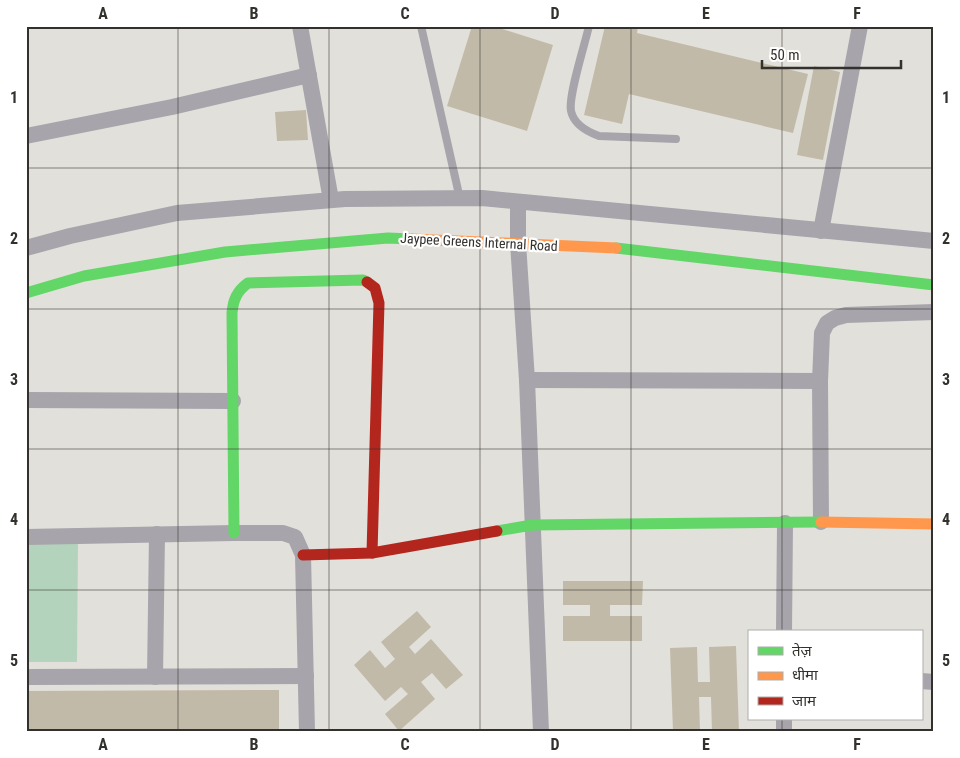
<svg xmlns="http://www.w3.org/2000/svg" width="960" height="758" font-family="'Roboto Condensed','Noto Sans Devanagari',sans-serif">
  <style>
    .green { fill: #b3d3bc }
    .building { fill: #c2baa8 }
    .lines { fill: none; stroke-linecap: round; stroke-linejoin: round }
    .lane { stroke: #a7a4ab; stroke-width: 8 }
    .street { stroke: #a7a4ab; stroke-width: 16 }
    .fast { stroke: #63d668; stroke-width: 11 }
    .slow { stroke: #ff974d; stroke-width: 11 }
    .jam { stroke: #b3261e; stroke-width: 11 }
    .grid { fill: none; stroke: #33312d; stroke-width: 1; stroke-opacity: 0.55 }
    .labels { text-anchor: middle; stroke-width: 4.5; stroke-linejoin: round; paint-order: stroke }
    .street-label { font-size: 14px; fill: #33312d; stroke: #fff }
    .neatline { fill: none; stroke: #33312d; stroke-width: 2 }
    .grid-label { font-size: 16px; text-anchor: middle; font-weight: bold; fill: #33312d }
  </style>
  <rect width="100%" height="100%" fill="#e2e0da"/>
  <!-- green -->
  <path class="green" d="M26 544H78L77 662H26Z"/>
  <!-- building -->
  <g class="building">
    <path d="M472 26H493L553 45 527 131 447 106Z"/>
    <path d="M605 26H638L637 33 808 74 793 133 629 94 622 124 584 115Z"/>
    <path d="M814 66 840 72 823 160 797 155Z"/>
    <path d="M306 110 308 140 277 141 275 112Z"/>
    <path d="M563 581H643L642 605H610V616H642V641H563V616H590V605H563Z"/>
    <path d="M417 611 431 627 409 647 415 654 431 639 463 675 446 689 432 673 421 682 435 699 399 731 385 714 408 694 401 687 385 701 354 665 370 650 385 668 395 659 381 642Z"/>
    <path d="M736 646 739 732H712L711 697H699L700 732H673L670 648 697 647 698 682H710L709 647Z"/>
    <path d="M279 690V732H26V691Z"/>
  </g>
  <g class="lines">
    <!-- lane -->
    <g class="lane">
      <path d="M421 26 460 199"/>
      <path d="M589 26C585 44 568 96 571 111 574 125 588 132 599 136L676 139"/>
    </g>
    <!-- street -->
    <g class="street">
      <path d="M300 26 331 200"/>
      <path d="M26 136 172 107 309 75"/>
      <path d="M518 202V243L527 380 541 732"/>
      <path d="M821 231 860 26"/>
      <path d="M26 248 70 236 177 213 345 199 482 198 934 241"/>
      <path d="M527 380 820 381"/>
      <path d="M26 400 233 401"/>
      <path d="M821 522 820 381 822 333 827 323 835 318 846 315 934 312"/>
      <path d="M26 537 234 533H283L295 537 303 555 307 732"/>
      <path d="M784 632 785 523"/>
      <path d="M26 677 306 676"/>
      <path d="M155 677 157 534"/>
      <path d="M921 681 934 682"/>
      <path d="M784 732V719"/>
    </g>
    <!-- fast -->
    <g class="fast">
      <path d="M616 248 934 285"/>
      <path d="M26 293 84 276 225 252 388 238 411 239"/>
      <path d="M497 531 532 525 821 522"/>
      <path d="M234 533 232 313C233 300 237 291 248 283L363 280 367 282"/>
    </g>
    <!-- slow -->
    <g class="slow">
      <path d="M411 239 616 248"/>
      <path d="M821 522 934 524"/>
    </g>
    <!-- jam -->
    <g class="jam">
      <path d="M367 282 375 288 379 303 372 553"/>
      <path d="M303 555 372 553 497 531"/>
    </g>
  </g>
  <!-- grid -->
  <path class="grid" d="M178 26V732M329 26V732M480 26V732M631 26V732M782 26V632M26 168H934M26 309H934M26 449H934M26 590H934M782 719V732"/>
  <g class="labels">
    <!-- street labels -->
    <g class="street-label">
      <text transform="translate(479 242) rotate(3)" y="5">Jaypee Greens Internal Road</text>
    </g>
  </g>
  <!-- border -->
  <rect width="960" height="758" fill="none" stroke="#ffffff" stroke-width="55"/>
  <!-- legend -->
  <rect x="748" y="630" width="175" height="90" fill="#ffffff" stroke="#adadab"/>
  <rect x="758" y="647" width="25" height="8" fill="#63d668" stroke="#adadab"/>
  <text x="792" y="656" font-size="15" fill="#33312d">तेज़</text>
  <rect x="758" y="672" width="25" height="8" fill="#ff974d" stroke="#adadab"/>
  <text x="792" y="680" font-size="15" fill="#33312d">धीमा</text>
  <rect x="758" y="697" width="25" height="8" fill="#b3261e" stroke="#adadab"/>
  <text x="792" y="706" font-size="15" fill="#33312d">जाम</text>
  <!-- scale -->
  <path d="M762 60v8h139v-8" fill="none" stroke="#33312d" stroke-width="2.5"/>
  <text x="770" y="60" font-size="15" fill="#33312d" stroke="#ffffff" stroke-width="4" paint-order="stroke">50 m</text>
  <rect x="28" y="28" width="904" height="702" class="neatline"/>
  <g class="grid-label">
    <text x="103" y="19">A</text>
    <text x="254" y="19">B</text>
    <text x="405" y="19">C</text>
    <text x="555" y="19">D</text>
    <text x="706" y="19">E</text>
    <text x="857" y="19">F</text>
    <text x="14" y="103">1</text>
    <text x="946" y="103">1</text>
    <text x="14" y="244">2</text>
    <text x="946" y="244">2</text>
    <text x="14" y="385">3</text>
    <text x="946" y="385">3</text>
    <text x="14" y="525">4</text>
    <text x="946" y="525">4</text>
    <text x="14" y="666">5</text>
    <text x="946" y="666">5</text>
    <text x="103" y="750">A</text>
    <text x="254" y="750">B</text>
    <text x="405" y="750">C</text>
    <text x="555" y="750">D</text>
    <text x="706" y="750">E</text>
    <text x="857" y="750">F</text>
  </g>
</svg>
